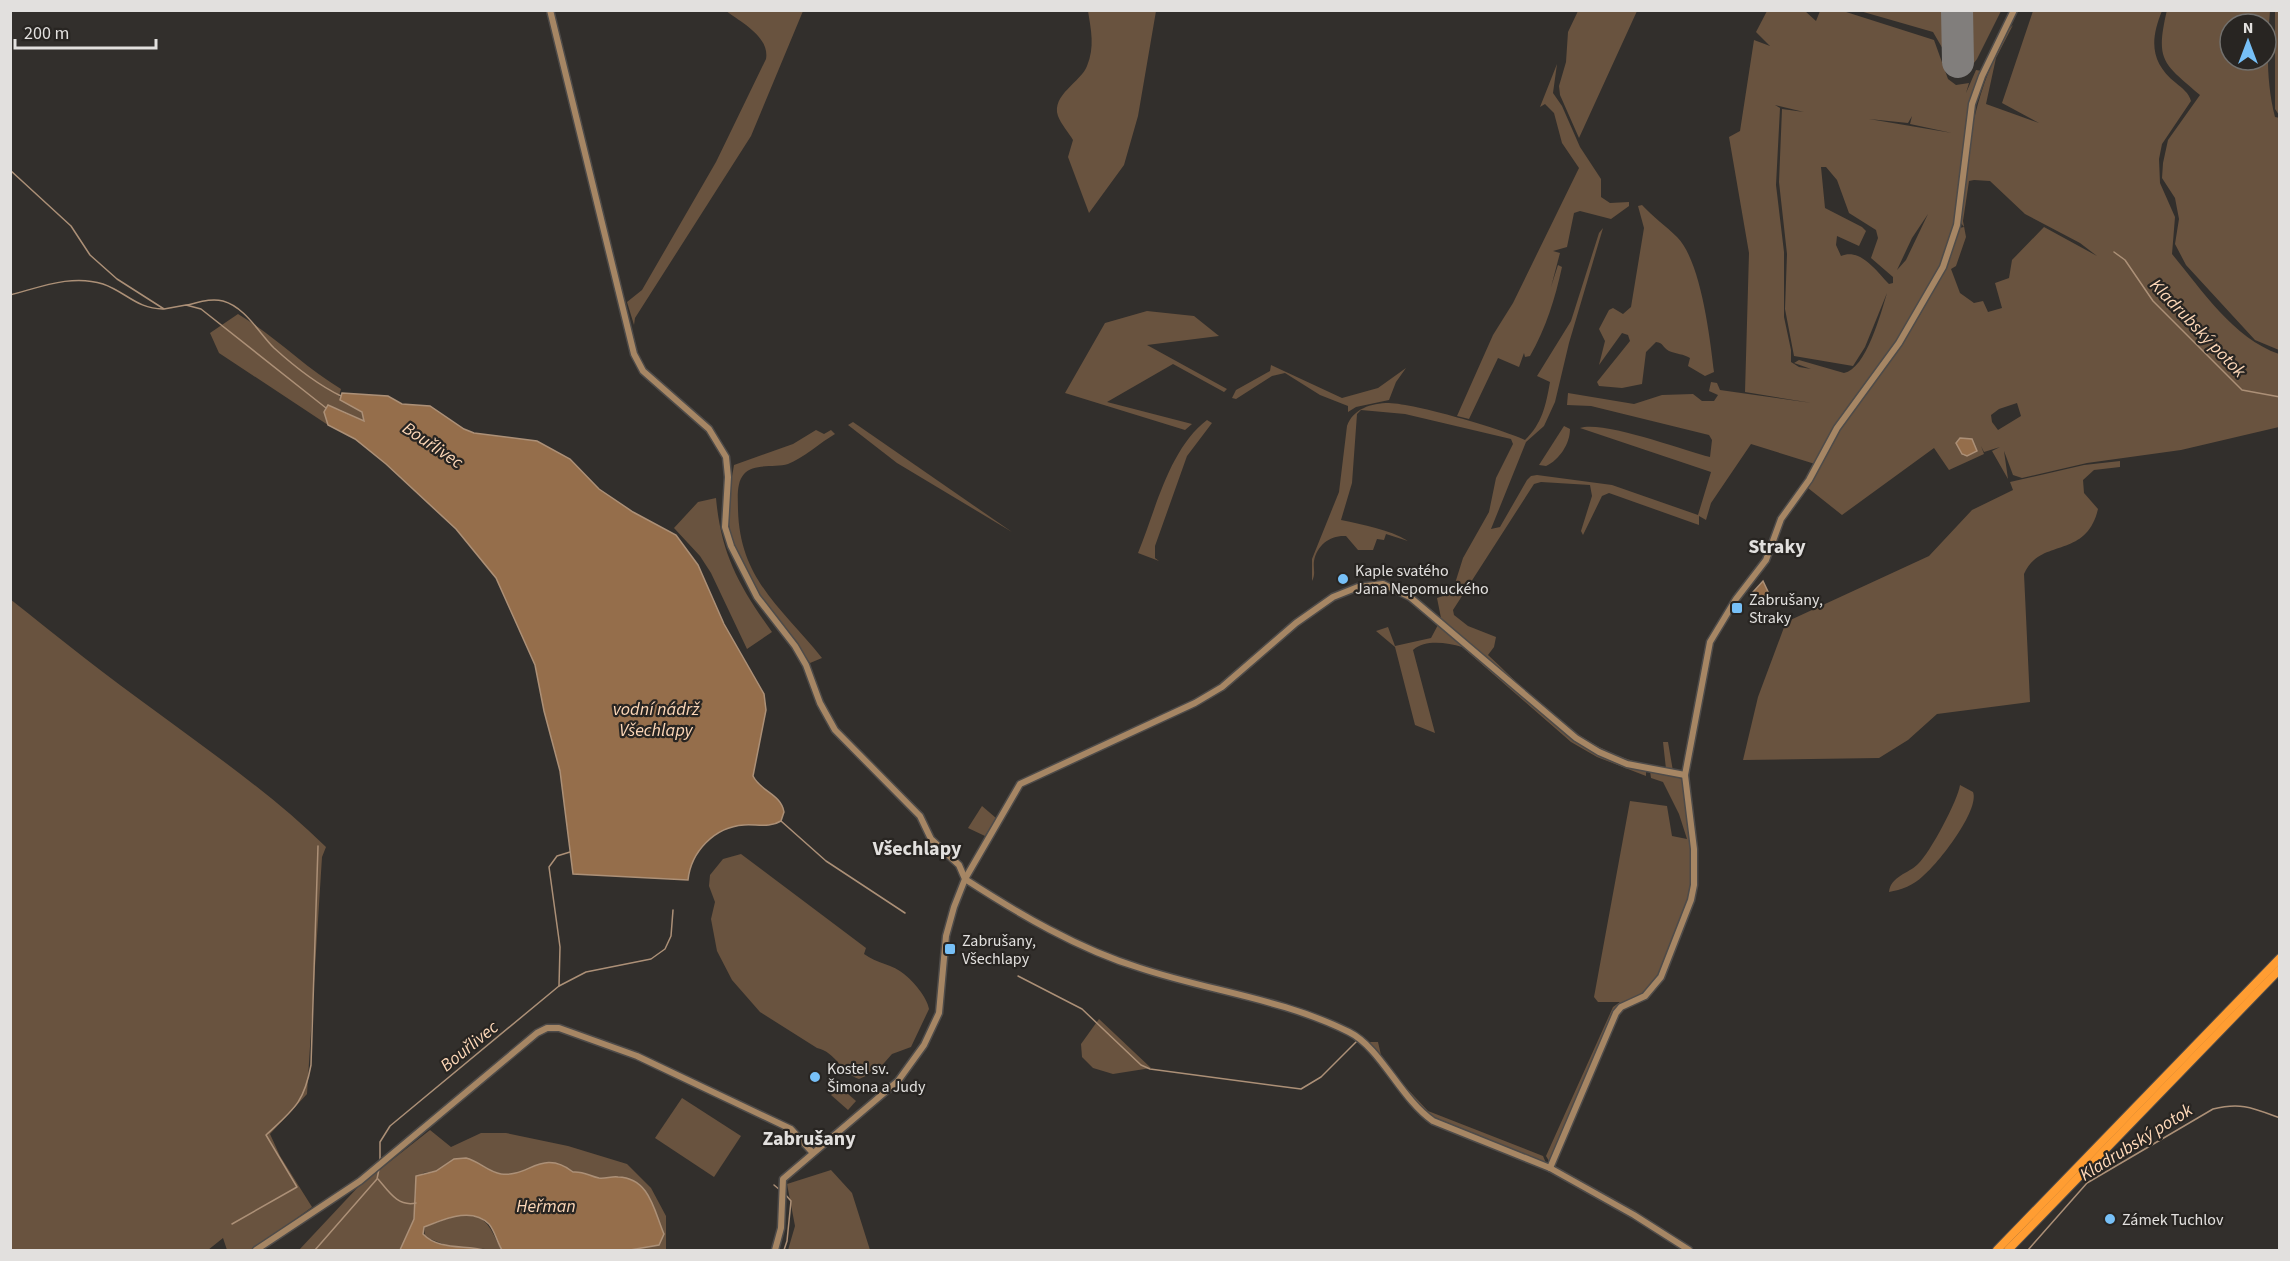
<svg xmlns="http://www.w3.org/2000/svg" width="2290" height="1261" font-family="'Source Sans 3',sans-serif">
  <style>
    .green { fill: #69533f; fill-rule: evenodd }
    .water { fill: #956e4b; stroke: #ac9077; stroke-width: 1.5 }
    .lines { fill: none; stroke-linecap: round; stroke-linejoin: round }
    .stream { stroke: #ac9077; stroke-width: 1.5 }
    .runway { stroke: #817e7c; stroke-width: 32 }
    .secondary-casing { stroke: #4e4b49; stroke-width: 9 }
    .highway-casing { stroke: #4e4b49; stroke-width: 10 }
    .secondary { stroke: #a68664; stroke-width: 6 }
    .highway { stroke: #ff9d32; stroke-width: 8 }
    .poi-dot { fill: #77c0f7; stroke: #282522; stroke-width: 2 }
    .labels { text-anchor: middle; stroke-width: 4.5; stroke-linejoin: round; paint-order: stroke }
    .poi-label { font-size: 16px; fill: #e2e0de; stroke: #282522; text-anchor: start }
    .water-label { font-size: 18px; font-style: italic; fill: #fed8b8; stroke: #282522 }
    .quarter-label { font-size: 20px; font-weight: bold; fill: #e2e0de; stroke: #282522 }
  </style>
  <rect width="100%" height="100%" fill="#322f2c"/>
  <!-- green -->
  <g class="green">
    <path d="M2167 10 2270 11C2267 46 2266 82 2275 117L2280 118 2279 350 2255 340 2186 265 2175 244 2179 219 2175 198 2162 178 2163 163 2168 140 2200 95C2163 63 2155 61 2167 10ZM2230 24H2266V60H2230Z"/>
    <path d="M2279 10 2280 11 2279 115 2275 109V12Z"/>
    <path d="M726 11H803L751 136 635 318 634 325 627 302 642 290 716 162 766 59C770 37 741 22 726 11Z"/>
    <path d="M1088 11H1156L1138 116 1124 165 1089 213 1068 157 1073 140C1069 133 1061 124 1058 116 1051 95 1081 82 1087 66 1095 47 1091 30 1088 11Z"/>
    <path d="M1578 11H1637L1579 138 1560 95 1559 86 1566 62 1568 32Z"/>
    <path d="M1767 11H1805L1816 21 1820 11H1843L1934 40 1948 79 1956 85 1969 83 1966 93 1976 70 1982 71C1959 130 1967 195 1945 255 1923 315 1878 364 1841 416 1831 430 1824 449 1815 464L1751 444 1711 503 1706 520 1699 516V525L1609 493 1602 496 1583 535 1581 531 1592 496 1590 485 1541 482 1534 484 1453 610 1454 615 1468 626 1496 637 1494 647 1488 655C1546 709 1584 755 1666 769L1663 742H1668L1673 771 1620 760 1581 739 1441 618 1437 598 1452 593 1463 558 1489 512 1496 478 1513 444 1511 439 1405 414 1361 410 1357 414 1352 483 1341 520C1364 525 1388 529 1408 541L1386 534 1384 540 1377 539 1373 550H1358L1346 536C1330 535 1317 545 1314 561 1313 569 1316 574 1312 581V559L1339 492 1347 426C1353 409 1371 403 1389 403 1416 404 1499 428 1525 440 1542 424 1546 405 1550 382L1537 376 1571 321 1599 233 1603 228 1569 343 1555 402 1544 426 1526 442 1491 529 1500 527 1527 480 1531 476 1537 475 1612 485 1698 515 1711 472 1580 428C1602 420 1683 450 1710 457L1712 440 1709 435 1591 406 1567 405 1568 393 1634 404 1662 395 1693 394 1702 401H1714L1718 395 1709 391 1711 382 1717 383 1720 390 1812 403 1745 392 1749 253 1729 137 1740 131 1754 40 1770 46 1756 32ZM1775 105 1804 112 1782 109 1779 182 1787 254 1785 309 1794 356 1853 366 1865 347 1887 293C1881 313 1866 369 1844 373L1799 360 1794 363 1811 369 1799 367 1791 362V350L1784 317V252L1776 185 1780 108ZM1912 116 1910 124 1952 133 1869 119 1908 123ZM1821 167H1826L1837 180 1849 213 1876 230 1878 238 1871 258 1893 277V283L1889 284C1876 271 1861 248 1841 256L1836 245 1837 236 1859 246 1866 231 1862 227 1825 208ZM1928 214 1906 260 1897 270 1912 238Z"/>
    <path d="M1860 11H1946L1947 56 1933 32Z"/>
    <path d="M1969 11H2001L1977 59 1970 68Z"/>
    <path d="M2033 11H2162C2150 40 2150 62 2176 83 2182 88 2189 93 2191 101L2162 144 2159 159 2160 183 2175 217 2172 254C2202 290 2233 338 2279 354V427L2181 450 2087 463 2022 478 2013 475 2004 451 2008 479 1992 451 2000 447 1984 452 1981 446 1984 454 1949 470 1934 448 1842 515 1808 488 1846 419 1878 378 1920 315 1949 261 1959 228 1964 227 1961 223C1965 164 1971 106 1997 53 2001 43 2005 32 2013 25L1996 58 1986 104 2039 123 2002 103ZM1974 180 1990 181 2025 214 2080 243 2097 256 2044 227 2012 260 2009 278 1995 283 2002 308 1988 312 1983 301 1974 303 1960 293 1951 269 1956 266 1966 237 1963 221 1969 181ZM2017 403 2021 416 1998 430 1992 422 1991 415 1999 409ZM1960 438 1969 439 1964 456 1956 443Z"/>
    <path d="M1557 64 1553 93 1562 106 1580 147 1601 179V197L1610 203 1629 202V206L1611 219 1580 211 1574 213 1567 247 1553 251 1560 253 1551 287 1558 265 1562 267C1555 299 1546 328 1530 356L1525 357 1524 353 1519 367 1498 358 1469 419 1457 416 1493 335 1513 303 1579 168 1562 143 1554 113 1545 104 1540 107Z"/>
    <path d="M1642 205C1653 217 1666 226 1677 237 1701 261 1710 338 1714 372L1705 376 1688 366 1690 358C1684 354 1676 354 1669 351 1662 347 1664 343 1656 342L1646 352 1642 384 1622 388 1599 386 1597 382 1630 341 1628 335 1622 333 1599 365 1605 341 1599 329 1609 310 1613 308 1623 314 1631 307 1644 228 1638 206Z"/>
    <path d="M1147 311 1194 316 1219 336 1147 345 1227 389 1224 392 1173 364 1107 402 1192 424 1185 430 1065 393 1105 323Z"/>
    <path d="M238 314C275 336 304 367 341 389L339 396 344 402 362 412 364 421 339 409 325 407 328 425 219 353 210 333Z"/>
    <path d="M1271 365 1342 398 1378 388 1406 368 1396 382 1389 400 1356 407 1348 412V406L1320 395 1285 373 1272 376 1236 399 1232 398 1236 390 1270 371Z"/>
    <path d="M1207 420 1212 423 1187 456 1155 546V558L1159 561 1138 553C1156 509 1169 449 1207 420Z"/>
    <path d="M853 422 1012 532 897 463 848 425Z"/>
    <path d="M1564 426 1570 429C1570 444 1559 460 1546 466L1539 465Z"/>
    <path d="M816 430 824 434 831 430 835 434C821 442 802 459 788 464 775 468 753 463 744 474 736 483 738 499 738 510 740 580 782 608 822 658L810 663C783 623 735 575 729 525 726 506 731 483 734 465L793 444Z"/>
    <path d="M2120 461V467L2094 470 2083 480 2084 493 2098 509C2086 560 2040 537 2024 574L2030 702 1937 714 1908 740 1879 758 1743 760 1758 697 1786 622 1929 556 1972 510 2013 490 2010 482 2084 465Z"/>
    <path d="M716 498C721 554 739 586 772 632L747 649 711 573 700 556 674 528 698 502Z"/>
    <path d="M10 599C59 638 108 677 158 713 216 756 274 796 326 847L322 857 307 1094 270 1134 280 1156 312 1207 253 1250H227L223 1238 208 1250H11Z"/>
    <path d="M1439 623C1498 673 1571 751 1646 771V776L1597 757 1571 742 1462 647C1447 643 1426 639 1413 650L1435 733 1415 725 1395 647 1376 631 1388 627 1395 646 1431 638Z"/>
    <path d="M1650 771 1683 779 1691 832V893L1662 972 1647 992 1620 1006 1549 1161 1546 1156 1613 1007 1620 1002H1598L1594 997 1630 801 1667 806 1672 836 1687 839 1679 814 1663 782 1651 778Z"/>
    <path d="M1960 785 1973 792C1980 810 1938 864 1923 876 1914 885 1901 890 1889 892 1891 876 1908 874 1918 864 1930 853 1958 800 1960 785Z"/>
    <path d="M982 806 996 818 985 836 968 828Z"/>
    <path d="M741 854 866 948 864 954C876 963 894 965 904 974 913 981 927 997 929 1009L911 1047 892 1054 877 1071 859 1079C841 1073 836 1052 817 1048L760 1012 732 980 717 951 711 919 715 902 709 886 710 875 723 859Z"/>
    <path d="M1099 1019 1151 1068 1113 1074 1093 1068 1082 1057 1081 1044Z"/>
    <path d="M1371 1042H1378L1381 1055 1400 1081 1428 1111 1543 1156 1546 1163 1429 1115 1414 1102 1368 1043Z"/>
    <path d="M839 1086 856 1101 848 1110 831 1095Z"/>
    <path d="M682 1098 741 1136 714 1177 655 1138Z"/>
    <path d="M430 1130 451 1147 481 1133H506L568 1146 627 1164 651 1188 666 1216V1250H630L659 1245 664 1234C654 1211 650 1178 618 1177 612 1176 605 1179 599 1178 589 1176 584 1171 573 1172 543 1148 529 1177 503 1174 494 1174 489 1168 482 1165 473 1163 463 1161 454 1159L436 1171 423 1173 415 1186 414 1219 400 1250H299L359 1186Z"/>
    <path d="M831 1170 852 1193 870 1250H788L795 1226 787 1184Z"/>
    <path d="M459 1215C489 1214 489 1228 502 1250L451 1247 425 1237 424 1227Z"/>
  </g>
  <!-- water -->
  <g class="water">
    <path d="M342 393 388 396 402 404 430 406 464 429 474 433 537 441 570 459 599 489 633 512 676 535 698 565 724 624 764 694 766 710 753 776C761 792 781 794 784 812L781 821C770 828 756 824 744 825 714 827 691 852 688 880L573 874 560 771 544 711 535 665 496 578 456 529 386 464 355 439 328 425 324 412 328 405 364 421 362 412 340 400Z"/>
    <path d="M1960 438 1972 439 1977 451 1967 456 1962 454 1956 443Z"/>
    <path d="M1763 581 1770 596 1760 601 1753 592Z"/>
    <path d="M466 1158C479 1161 488 1172 501 1174 528 1178 542 1148 573 1172 584 1171 589 1176 599 1178 605 1179 612 1176 618 1177 650 1178 654 1211 664 1234L659 1245 630 1250H502C497 1242 495 1231 489 1224 471 1206 443 1220 424 1227L423 1234C438 1250 464 1245 484 1250H400L414 1219 416 1176 436 1171 454 1159Z"/>
  </g>
  <g class="lines">
    <!-- stream -->
    <g class="stream">
      <path d="M10 170 71 226 90 255 117 279 164 309 186 305 201 309 326 408"/>
      <path d="M2114 252 2125 260 2153 301 2242 390 2280 397"/>
      <path d="M10 295C41 287 72 274 103 284 126 292 137 309 163 309"/>
      <path d="M187 305C200 302 211 298 223 301 245 307 259 333 274 348 295 367 316 384 341 396"/>
      <path d="M781 821 826 861 905 913"/>
      <path d="M1018 976 1082 1009 1141 1065 1150 1069 1301 1089 1321 1077 1357 1041"/>
      <path d="M559 986 560 947 549 867 557 856 570 852"/>
      <path d="M380 1161V1142L390 1126 559 986 586 972 651 959 665 949 671 936 673 910"/>
      <path d="M378 1179C389 1192 398 1207 416 1203"/>
      <path d="M774 1185 780 1190"/>
      <path d="M232 1224 297 1187 266 1135C294 1109 304 1103 311 1065L318 846"/>
      <path d="M315 1250 377 1179 379 1169"/>
      <path d="M784 1250 787 1241 791 1201 784 1193"/>
      <path d="M2028 1250 2087 1183 2213 1109C2241 1102 2253 1108 2280 1118"/>
    </g>
    <!-- runway -->
    <path class="runway" d="M1957 10 1958 62"/>
    <defs>
      <g id="secondary">
        <path d="M550 10 634 354 643 371 709 429 726 457 728 477 725 527 731 546 757 597 795 646 806 665 820 703 835 730 920 816 931 839 959 865 965 879C1019 914 1078 949 1140 968 1209 991 1283 999 1349 1032 1381 1048 1400 1098 1433 1121L1550 1168 1634 1215 1689 1250"/>
        <path d="M1550 1168 1616 1013 1621 1007 1645 996 1661 977 1691 900 1694 885V849L1685 775 1710 642 1736 599 1766 560 1781 519 1809 480 1837 428 1899 343 1943 267 1957 225 1972 104 1982 76 2014 10"/>
        <path d="M256 1250 360 1181 537 1033 547 1028H559L637 1056 791 1129 812 1152"/>
        <path d="M775 1250 781 1228 783 1179 898 1081 924 1045 939 1013 946 936 954 907 965 879 1020 784 1195 703 1222 687 1296 623 1333 597 1358 587 1383 584 1410 597 1576 738 1599 752 1627 764 1685 775"/>
      </g>
      <g id="highway">
        <path d="M1997 1250 2280 958"/>
        <path d="M2008 1250 2280 969"/>
      </g>
    </defs>
    <!-- secondary casing -->
    <use href="#secondary" class="secondary-casing"/>
    <!-- highway casing -->
    <use href="#highway" class="highway-casing"/>
    <!-- secondary -->
    <use href="#secondary" class="secondary"/>
    <!-- highway -->
    <use href="#highway" class="highway"/>
  </g>
  <!-- markers -->
  <g class="poi-dot">
    <circle cx="1343" cy="579" r="6"/>
    <rect x="1731" y="602" width="12" height="12" rx="3"/>
    <rect x="944" y="943" width="12" height="12" rx="3"/>
    <circle cx="815" cy="1077" r="6"/>
    <circle cx="2110" cy="1219" r="6"/>
  </g>
  <g class="labels">
    <!-- poi labels -->
    <g class="poi-label">
      <text x="1355" y="576">Kaple svatého<tspan x="1355" dy="18">Jana Nepomuckého</tspan></text>
      <text x="1749" y="605">Zabrušany,<tspan x="1749" dy="18">Straky</tspan></text>
      <text x="962" y="946">Zabrušany,<tspan x="962" dy="18">Všechlapy</tspan></text>
      <text x="827" y="1074">Kostel sv.<tspan x="827" dy="18">Šimona a Judy</tspan></text>
      <text x="2122" y="1225">Zámek Tuchlov</text>
    </g>
    <!-- water labels -->
    <g class="water-label">
      <text transform="translate(2198 328) rotate(46)" y="6">Kladrubský potok</text>
      <text transform="translate(433 445) rotate(34)" y="6">Bouřlivec</text>
      <text x="656" y="715">vodní nádrž<tspan x="656" dy="21">Všechlapy</tspan></text>
      <text transform="translate(469 1046) rotate(-39)" y="6">Bouřlivec</text>
      <text transform="translate(2136 1142) rotate(-32)" y="6">Kladrubský potok</text>
      <text x="546" y="1212">Heřman</text>
    </g>
    <!-- quarter labels -->
    <g class="quarter-label">
      <text x="1777" y="553">Straky</text>
      <text x="917" y="855">Všechlapy</text>
      <text x="809" y="1145">Zabrušany</text>
    </g>
  </g>
  <!-- border -->
  <rect width="2290" height="1261" fill="none" stroke="#e2e0de" stroke-width="24"/>
  <!-- north arrow -->
  <g transform="translate(2248 42)"><circle r="28" fill="#282522" stroke="#72706d" stroke-width="1.5"/>
  <path d="M0-4.5L10 22L0 15L-10 22Z" fill="#77c0f7"/>
  <text y="-9" font-size="16" font-weight="bold" text-anchor="middle" fill="#e2e0de">N</text>
  </g>
  <!-- scale -->
  <path d="M15 39v9h141v-9" fill="none" stroke="#e2e0de" stroke-width="3"/>
  <text x="24" y="39" font-size="18" fill="#e2e0de" stroke="#282522" stroke-width="4.5" paint-order="stroke">200 m</text>
</svg>
